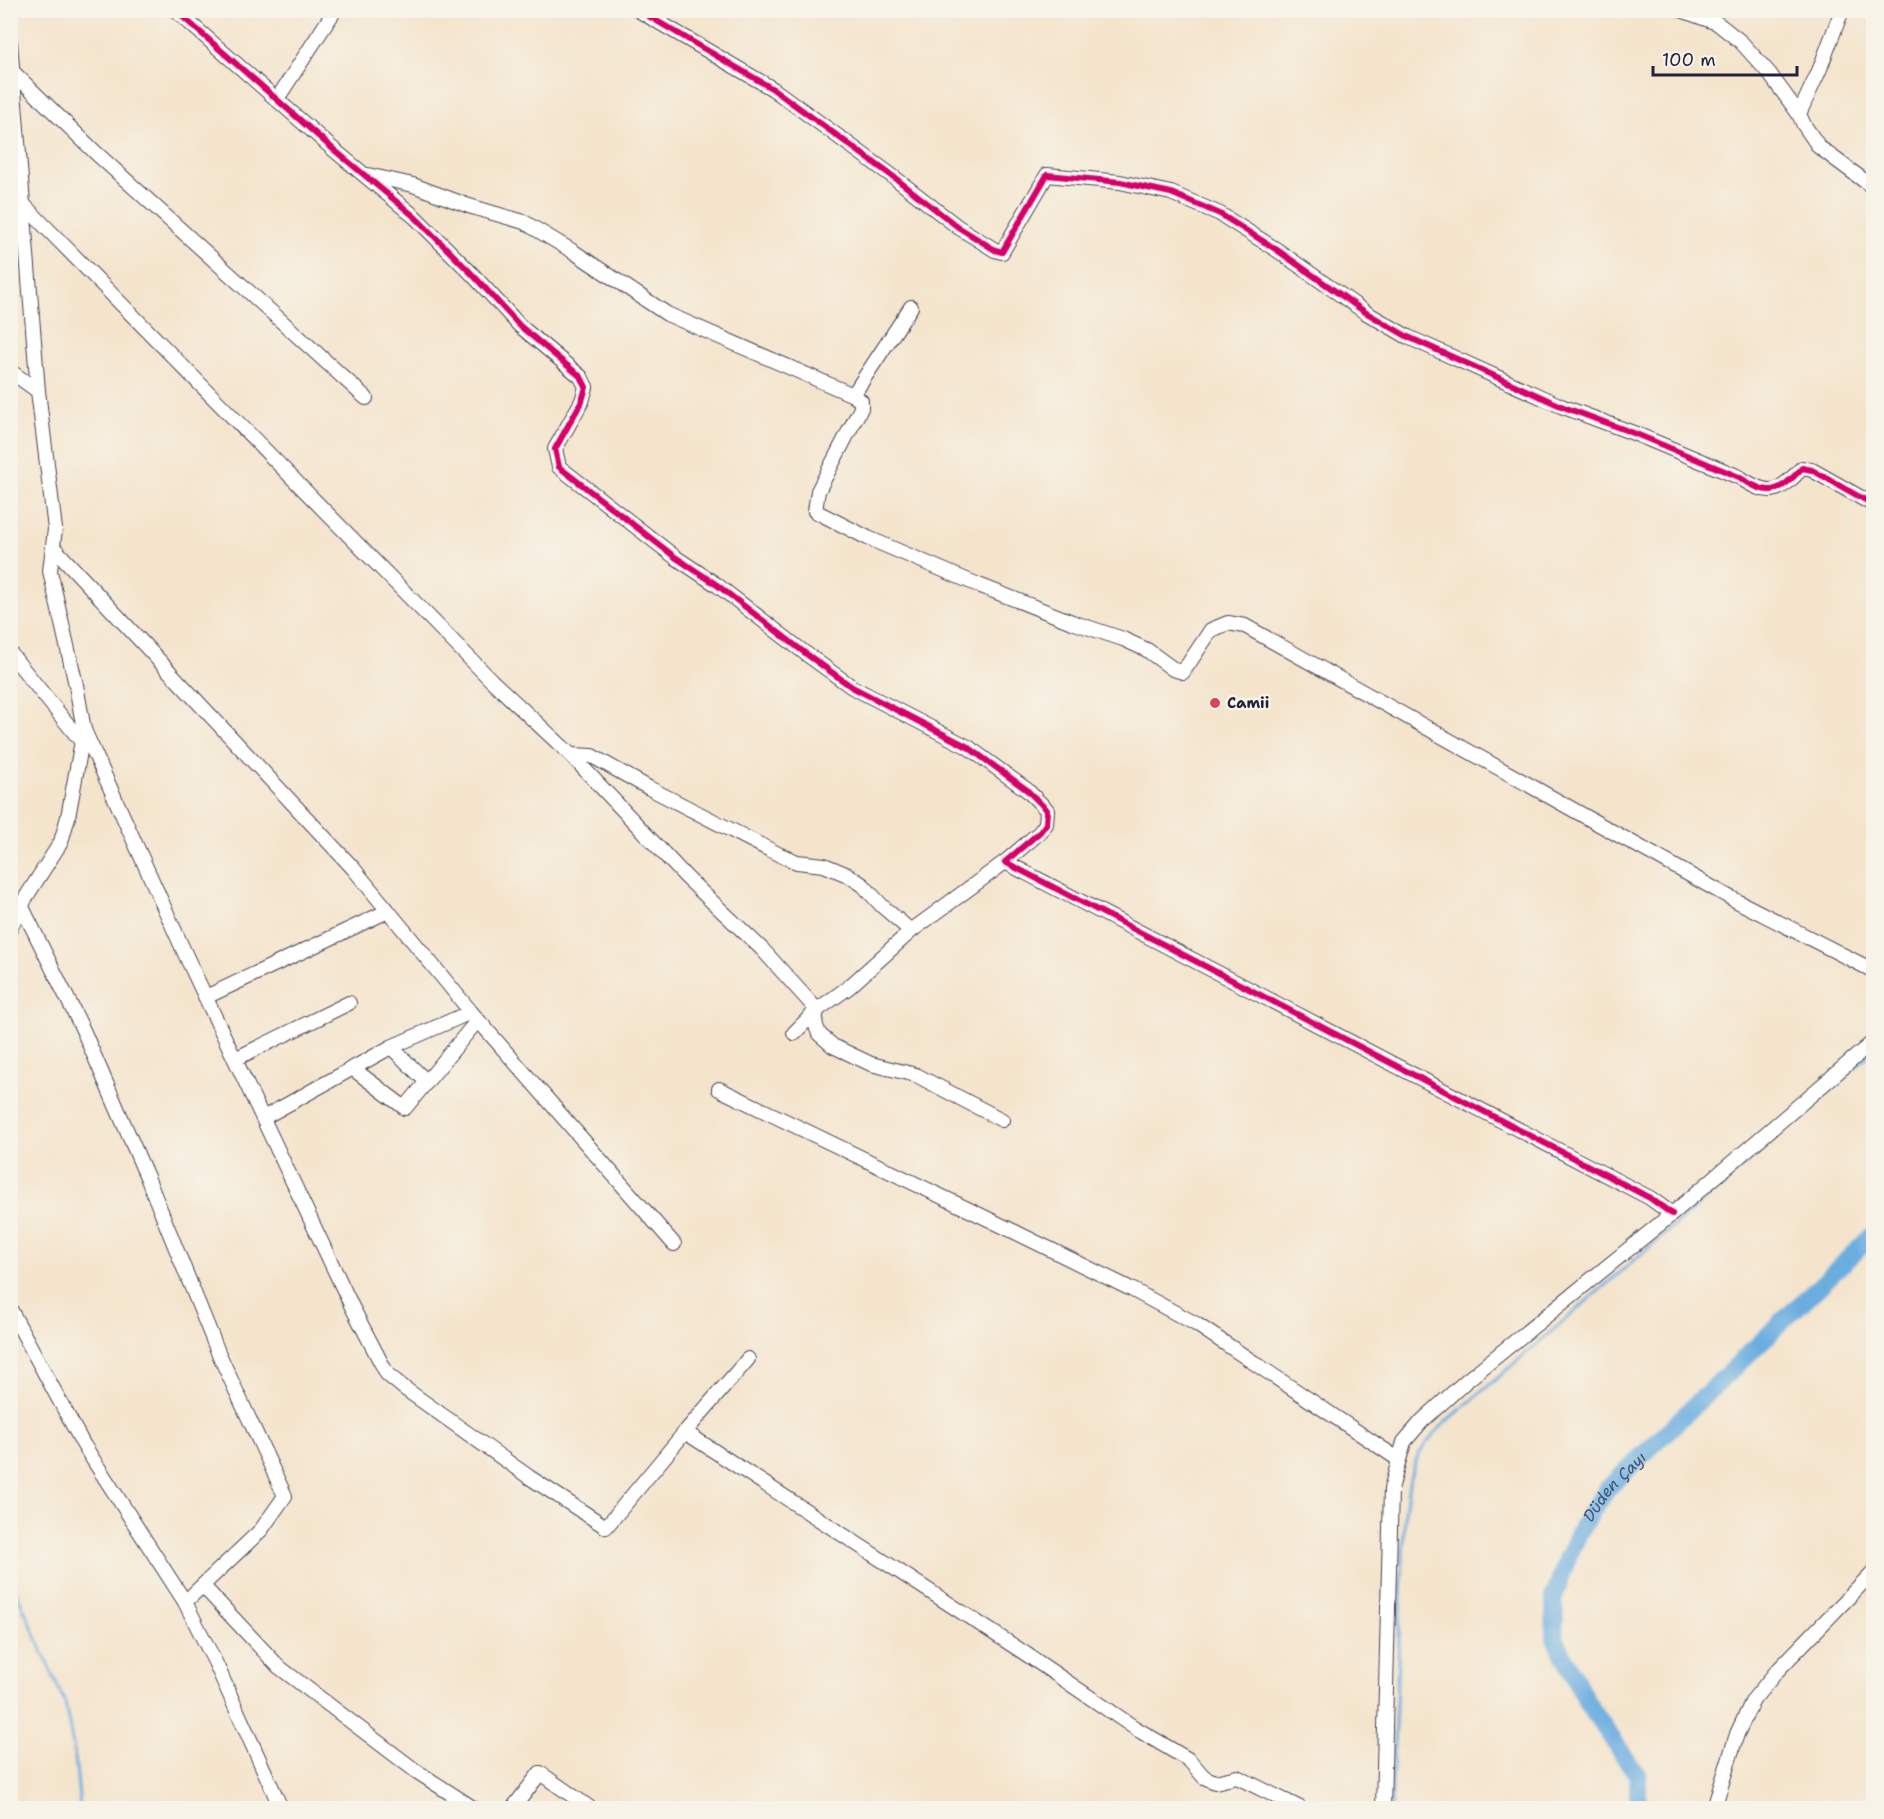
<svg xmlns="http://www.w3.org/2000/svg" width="1884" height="1819" font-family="'Shantell Sans',sans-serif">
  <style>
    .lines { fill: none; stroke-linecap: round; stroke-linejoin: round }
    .stream { stroke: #6cade0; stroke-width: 3 }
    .river { stroke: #6cade0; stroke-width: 18 }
    .minor-casing { stroke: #423f51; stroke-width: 16 }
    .minor { stroke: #fff; stroke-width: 14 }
    .cycleway-casing { stroke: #f7f3e8; stroke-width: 10 }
    .cycleway { stroke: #d6006c; stroke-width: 6 }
    .poi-dot { fill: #d1495b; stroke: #f7f3e8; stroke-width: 2 }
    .labels { text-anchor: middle; stroke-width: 5; stroke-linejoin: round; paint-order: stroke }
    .poi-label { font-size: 15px; font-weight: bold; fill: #22223b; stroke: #f7f3e8; text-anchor: start }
    .water-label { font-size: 16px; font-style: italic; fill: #3c5375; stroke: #f7f3e8 }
  </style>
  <rect width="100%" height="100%" fill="#f7f3e8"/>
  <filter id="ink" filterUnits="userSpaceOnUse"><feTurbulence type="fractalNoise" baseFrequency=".0167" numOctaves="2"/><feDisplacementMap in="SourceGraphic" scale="12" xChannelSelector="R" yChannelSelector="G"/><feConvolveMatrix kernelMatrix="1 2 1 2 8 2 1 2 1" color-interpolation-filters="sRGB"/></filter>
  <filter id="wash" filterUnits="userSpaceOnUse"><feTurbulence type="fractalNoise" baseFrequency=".008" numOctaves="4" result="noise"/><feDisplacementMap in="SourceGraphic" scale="24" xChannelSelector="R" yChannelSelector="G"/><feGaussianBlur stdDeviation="1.35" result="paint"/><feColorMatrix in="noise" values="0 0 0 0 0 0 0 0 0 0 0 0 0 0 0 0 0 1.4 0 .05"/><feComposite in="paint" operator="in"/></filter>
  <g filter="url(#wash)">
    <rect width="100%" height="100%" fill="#f4e4cc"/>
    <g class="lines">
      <!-- stream -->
      <g class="stream">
        <path d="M10 1577 65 1703 75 1757 80 1808"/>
        <path d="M1391 1808 1405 1513C1410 1471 1413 1452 1445 1423L1725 1182 1874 1051"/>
      </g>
      <!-- river -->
      <path class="river" id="s1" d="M1638 1808V1776L1588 1704 1555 1638 1554 1597 1568 1557 1584 1523 1607 1489 1874 1234"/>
    </g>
  </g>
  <g filter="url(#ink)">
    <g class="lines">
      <defs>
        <g id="minor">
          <path d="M175 10 333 149 415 217 473 275 520 326 581 377 586 387 582 401 555 449 559 467 675 557 717 585 805 653 852 687 968 747 1027 790 1047 810 1046 824 1040 832 1005 862 1650 1198 1672 1214"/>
          <path d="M638 10 773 89 895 178 958 227 995 250 1002 252 1047 175 1120 182 1171 193 1220 214 1277 250 1365 312 1408 337 1561 406 1636 434 1739 477C1769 497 1778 494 1802 468L1812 470 1874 505"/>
          <path d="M1681 10 1717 23 1741 42 1769 73 1799 114 1804 125 1819 147 1874 188"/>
          <path d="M10 42 38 391 55 529 50 571 76 685 84 730 68 817 61 842 26 897 10 929"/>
          <path d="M14 73 96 153 366 398"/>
          <path d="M277 99 335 10"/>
          <path d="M1799 114 1819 71 1842 10"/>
          <path d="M368 175 413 185 469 206 524 222 574 252 667 314 853 395 861 401V408L818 491 815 511 868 538 976 584 1072 622 1123 639 1147 650 1173 669 1183 672 1211 630 1228 623 1245 626 1731 898 1874 971"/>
          <path d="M24 205 492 681 571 755"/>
          <path d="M10 371 38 391"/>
          <path d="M853 395 911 307"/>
          <path d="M53 547 353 868 471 1012 391 1047 263 1118"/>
          <path d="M10 653 82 742"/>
          <path d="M84 730 187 958 352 1307 387 1374 404 1388 529 1477 606 1527 685 1432"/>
          <path d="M22 907 83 1030 147 1177 218 1352 285 1496 261 1530 185 1602 215 1662 281 1808"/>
          <path d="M911 931 882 906 863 885 848 875 824 865 797 862 780 855 649 788 592 756 571 755 686 877 762 949 817 1010 849 987 911 931 1005 862"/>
          <path d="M206 997 388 911"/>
          <path d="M471 1012 674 1244"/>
          <path d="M794 1033 817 1010 815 1023 819 1034 833 1046 871 1064 916 1075 1002 1120"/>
          <path d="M391 1047 427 1082"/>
          <path d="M235 1059 349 1003"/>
          <path d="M352 1068 405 1108 477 1021"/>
          <path d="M719 1089 1015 1232 1131 1289 1196 1324 1398 1459"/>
          <path d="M10 1309 83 1444 185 1602"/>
          <path d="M748 1359 685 1432 1026 1654 1135 1728 1189 1760 1204 1777 1215 1782 1237 1777 1300 1808"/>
          <path d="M203 1586 279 1667 416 1771 473 1808"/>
          <path d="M513 1808 540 1773 590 1808"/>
          <path d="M1383 1808 1391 1489 1404 1442 1422 1421 1466 1381 1672 1214 1874 1041"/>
          <path d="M1714 1808 1737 1734 1753 1700 1777 1671 1874 1571"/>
        </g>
      </defs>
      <!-- minor casing -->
      <use href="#minor" class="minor-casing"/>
      <!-- minor -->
      <use href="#minor" class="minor"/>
      <defs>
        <g id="cycleway">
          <path d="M175 10 333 149 415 217 473 275 520 326 581 377 586 387 582 401 555 449 559 467 675 557 717 585 805 653 852 687 968 747 1027 790 1047 810 1046 824 1040 832 1005 862 1650 1198 1672 1214"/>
          <path d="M638 10 773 89 895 178 958 227 995 250 1002 252 1047 175 1120 182 1171 193 1220 214 1277 250 1365 312 1408 337 1561 406 1636 434 1739 477C1769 497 1778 494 1802 468L1812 470 1874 505"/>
        </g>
      </defs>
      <!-- cycleway casing -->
      <use href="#cycleway" class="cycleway-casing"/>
      <!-- cycleway -->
      <use href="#cycleway" class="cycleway"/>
    </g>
  </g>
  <!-- markers -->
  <circle class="poi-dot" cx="1215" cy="703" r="6"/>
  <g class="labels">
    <!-- poi labels -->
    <g class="poi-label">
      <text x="1227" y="708">Camii</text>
    </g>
    <!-- water labels -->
    <g class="water-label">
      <text dy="6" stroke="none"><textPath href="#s1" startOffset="362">Düden Çayı</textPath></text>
    </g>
  </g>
  <!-- margin -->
  <rect width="1884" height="1819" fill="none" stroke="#f7f3e8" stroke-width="36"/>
  <!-- scale -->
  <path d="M1653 66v9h144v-9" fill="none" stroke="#22223b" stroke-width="3"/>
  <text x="1662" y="66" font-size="18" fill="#22223b" stroke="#f7f3e8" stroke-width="4.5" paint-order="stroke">100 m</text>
</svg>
